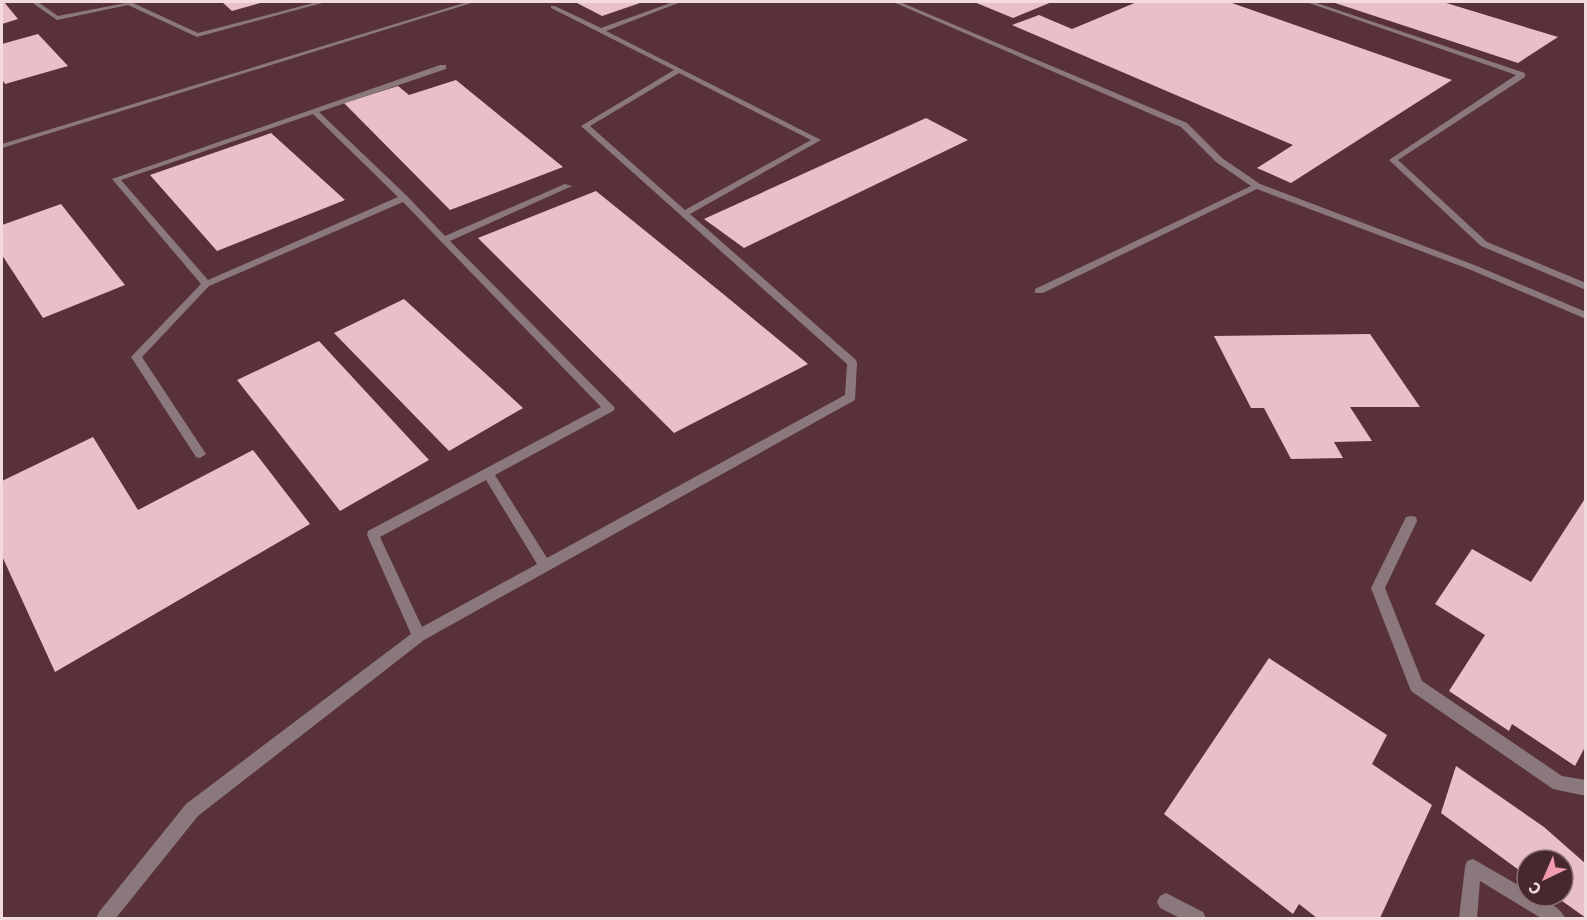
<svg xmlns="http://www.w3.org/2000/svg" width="1587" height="920" font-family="'IBM Plex Sans',sans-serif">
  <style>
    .built { fill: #58313b; fill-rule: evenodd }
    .building { fill: #eac0c8 }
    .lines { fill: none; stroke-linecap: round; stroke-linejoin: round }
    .service { fill: #8a787c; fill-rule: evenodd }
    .minor { fill: #8a787c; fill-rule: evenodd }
  </style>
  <rect width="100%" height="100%" fill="#48282f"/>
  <!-- built -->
  <path class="built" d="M2 2H1585V918H2ZM1527 860H1563V896H1527Z"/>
  <!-- building -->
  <g class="building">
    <path d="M2 2H4L18 19 2 24Z"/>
    <path d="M222 2H264L232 11Z"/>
    <path d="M575 2H643L602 16Z"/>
    <path d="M974 2H1052L1013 18Z"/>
    <path d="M1137 2H1229L1452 80 1291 183 1257 168 1293 145 1012 25 1039 15 1072 29Z"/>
    <path d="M1332 2H1443L1558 37 1518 63Z"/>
    <path d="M38 34 68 66 5 84 2 79V44Z"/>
    <path d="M456 80 563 167 450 210 344 103 398 86 409 95Z"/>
    <path d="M926 118 968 140 744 248 704 219Z"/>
    <path d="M271 133 345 200 217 251 150 175Z"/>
    <path d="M596 191 722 293 808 364 674 433 478 238Z"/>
    <path d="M61 204 125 285 43 318 2 255V225Z"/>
    <path d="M404 299 523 408 449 451 334 333Z"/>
    <path d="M1370 334 1420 407H1350L1372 441 1334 442 1343 458 1291 459 1264 408H1251L1214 336Z"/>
    <path d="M319 341 429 460 340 511 237 380Z"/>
    <path d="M93 437 138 510 253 450 310 524 55 672 2 556V481Z"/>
    <path d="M1586 497V745L1575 766 1512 724 1509 731 1449 691 1485 635 1435 604 1472 549 1531 582Z"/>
    <path d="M1269 658 1387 735 1372 764 1432 805 1380 918H1317L1299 904 1293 914 1164 814Z"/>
    <path d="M1456 766 1544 827 1586 864V918L1555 896H1563V860H1527V876L1441 813Z"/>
  </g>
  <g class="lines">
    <!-- service -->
    <g class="service">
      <path d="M34 2H38L58 16 131 2 198 33 317 2H326L197 37 128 5 57 20 34 4Z"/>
      <path d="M673 2H681L606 31 821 140 690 214 856 360 857 363 855 400 424 640 198 816 116 918H96L99 912 186 804 411 634 367 535 368 531 601 407 403 202 209 286 142 357 206 454 200 458 196 457 131 357 201 284 112 179 440 65H446V69L319 112 407 196 445 236 565 184 572 186 450 241 615 408 613 411 495 475 547 558 845 395 847 364 581 126 674 70 551 8V6H555L601 28ZM679 73 811 140 685 210 590 126ZM313 114 398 197 208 280 121 180ZM486 480 537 564 422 627 380 537Z"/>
      <path d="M893 2H900L1187 123 1222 158 1260 184 1477 266 1586 312V319L1471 270 1257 189 1043 293H1035V289L1251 186 1216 162 1181 127Z"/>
      <path d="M1306 2H1314L1525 73V77L1398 160 1487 242 1586 283V290L1481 246 1389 160 1516 75Z"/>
      <path d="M1411 516 1416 517 1417 521 1385 588 1422 681 1562 776 1586 780V796L1553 789 1411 691 1371 588 1406 517Z"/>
      <path d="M1473 859 1527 890V896C1540 896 1560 906 1565 918H1541L1480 881 1477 918H1459L1465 867 1467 861Z"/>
      <path d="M1166 893 1203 912 1206 918H1180L1160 908 1157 902 1160 896Z"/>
    </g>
    <!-- minor -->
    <path class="minor" d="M467 2H475L2 148V144Z"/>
  </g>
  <!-- border -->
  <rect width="1587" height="920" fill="none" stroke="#f1dbdf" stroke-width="6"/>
  <!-- north arrow -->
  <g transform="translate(1545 878) rotate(224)"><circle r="28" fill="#48282f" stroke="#8c7075" stroke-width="1.5"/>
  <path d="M0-4.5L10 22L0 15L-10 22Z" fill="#f29aae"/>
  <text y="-9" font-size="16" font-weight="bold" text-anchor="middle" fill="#f1dbdf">С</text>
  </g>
</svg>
